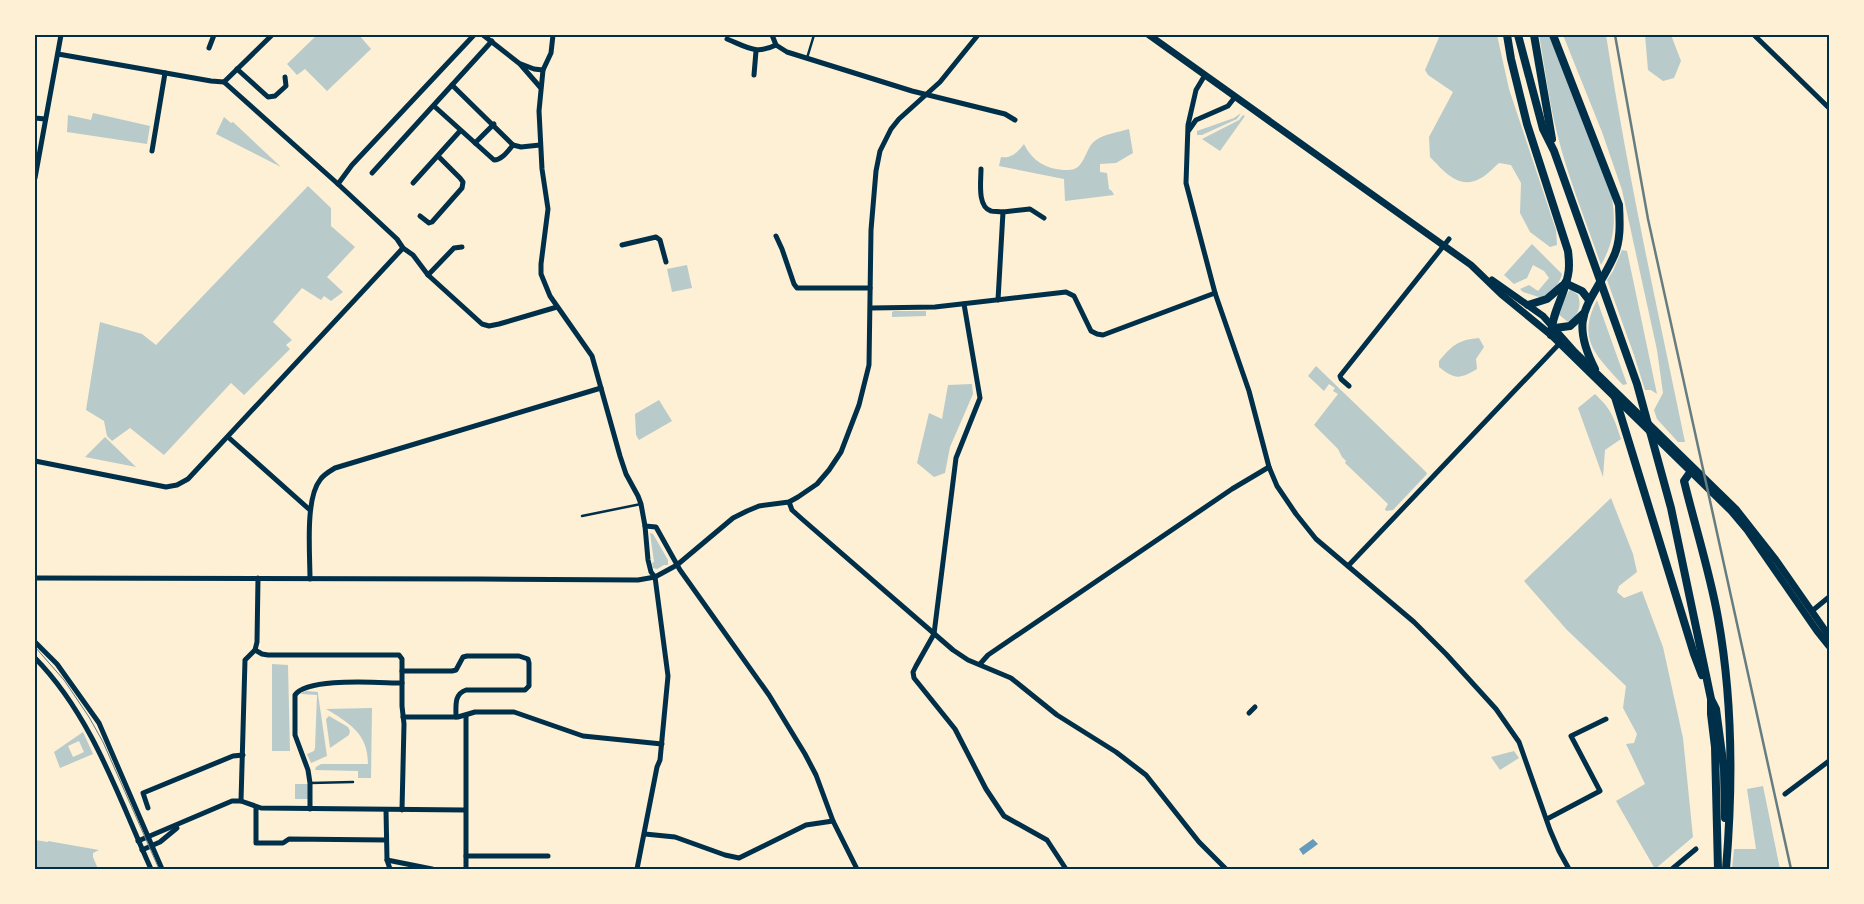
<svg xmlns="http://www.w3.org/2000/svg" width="1864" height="904" font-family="Figtree,sans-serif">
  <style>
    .green { fill: #b9caca; fill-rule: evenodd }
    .water { fill: #669bbc }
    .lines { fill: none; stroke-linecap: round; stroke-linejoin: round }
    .service { stroke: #003049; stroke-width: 2.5 }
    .minor { stroke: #003049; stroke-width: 5 }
    .secondary { stroke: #003049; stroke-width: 7 }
    .primary { stroke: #003049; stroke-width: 8 }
    .tram { stroke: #657d81; stroke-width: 1 }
    .rail { stroke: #657d81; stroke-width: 2.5 }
    .neatline { fill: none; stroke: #003049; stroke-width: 2 }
  </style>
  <rect width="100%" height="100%" fill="#fdf0d5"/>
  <!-- green -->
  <g class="green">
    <path d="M317 35H359L371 49 327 91 305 69 297 75 287 64Z"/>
    <path d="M1440 35H1497L1509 89 1556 230 1557 245 1550 247 1530 232 1520 213 1521 183 1511 165 1499 163C1493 168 1487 175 1481 178 1459 191 1444 171 1430 157L1429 137 1453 92 1428 75 1425 70Z"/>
    <path d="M1539 35H1550L1612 198C1616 224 1614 242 1601 265 1586 221 1568 178 1557 133 1549 101 1545 68 1539 35Z"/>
    <path d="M1563 35H1606C1627 172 1657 307 1685 442H1678L1657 419 1654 410 1663 393 1657 350 1622 190 1602 132Z"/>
    <path d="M1645 35H1671L1681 61 1674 78 1663 81 1648 70Z"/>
    <path d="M93 113 150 126 147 144 67 132 68 115 91 120Z"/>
    <path d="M1241 113 1237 119 1202 135H1197V131L1234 118Z"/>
    <path d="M1243 115 1245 116 1220 151 1202 139 1239 120Z"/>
    <path d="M224 117 231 123 233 122 281 167 216 134Z"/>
    <path d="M1129 129 1133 153 1116 163 1100 164V172L1107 173 1109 189 1112 191 1114 195 1065 201 1064 179 999 166 1001 157C1011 159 1018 152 1024 144 1032 161 1046 169 1064 170 1070 170 1075 170 1079 166 1086 159 1087 146 1096 140 1104 134 1119 132 1129 129Z"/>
    <path d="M308 186 331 208V226L355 247 327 277 343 292 331 301 324 296 321 300 302 288 273 322 292 340 286 345 290 349 244 395 231 383 164 455 130 428 112 441 107 436 104 421 86 410 100 322 142 334 156 345Z"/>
    <path d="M1532 244 1562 274C1559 285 1552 292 1542 298L1523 292 1520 289 1529 285 1538 291 1549 278 1544 271 1533 265 1527 278 1514 284 1504 275Z"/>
    <path d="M1622 250 1627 251 1657 394 1651 390H1645L1634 355 1607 280 1613 271Z"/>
    <path d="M687 265 692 288 672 292 667 269Z"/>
    <path d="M1570 289 1578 295C1582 306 1578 316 1568 322L1557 313Z"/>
    <path d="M1597 300 1623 373 1627 384 1623 385C1597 356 1576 340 1597 300Z"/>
    <path d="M894 311H926V316L892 317V312Z"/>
    <path d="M1479 338 1484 347 1476 359 1477 369C1460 379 1455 380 1439 367V361C1452 346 1457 340 1479 338Z"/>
    <path d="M1316 366 1426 472 1427 474 1393 510 1386 511 1385 509 1388 504 1345 463 1346 461 1342 457 1338 449 1314 425 1338 394 1333 391 1335 388 1329 384 1324 391 1308 376Z"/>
    <path d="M972 384 973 394 950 447 945 473 934 477 917 463 929 413 942 419 948 385Z"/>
    <path d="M1595 394C1612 410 1614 418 1621 439L1605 450 1603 477 1578 408Z"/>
    <path d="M659 400 672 421 639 440 636 435 635 414Z"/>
    <path d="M105 437 136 467 85 457Z"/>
    <path d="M1611 498 1633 554 1637 572 1619 586 1617 592 1624 598 1642 591 1663 647 1683 738 1693 837 1655 869 1616 801 1645 784 1626 744 1634 743 1637 734 1623 708 1626 686 1567 630 1524 581Z"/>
    <path d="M650 533 653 534 668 560V565H664L657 569 653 568 652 563 654 562Z"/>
    <path d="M272 664 288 665 290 751H272Z"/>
    <path d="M307 691 318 692V694L326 749 327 756 311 763 307 754 314 751 315 748 317 695 301 694 303 692Z"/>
    <path d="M372 708 371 778H358V771L315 770 316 767 321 764H368C368 733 349 723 326 709Z"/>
    <path d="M329 716 348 727 350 731 349 735 330 748 326 719Z"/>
    <path d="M83 732 93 754 60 768 54 752ZM79 741 84 752 73 757 68 746Z"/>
    <path d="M1514 751 1519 758 1500 770 1491 757Z"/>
    <rect x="295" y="784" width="13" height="15"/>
    <path d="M1763 786 1780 869H1732L1734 849H1756L1747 789Z"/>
    <path d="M35 840 48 842V841L99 850 93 853V857L98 869H35Z"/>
  </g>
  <!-- water -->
  <path class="water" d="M1313 839 1318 844 1303 855 1299 849Z"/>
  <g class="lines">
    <!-- service -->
    <g class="service">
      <path d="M807 58 814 35"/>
      <path d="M582 516 641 504"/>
      <path d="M310 783 353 782"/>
    </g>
    <!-- minor -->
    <g class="minor">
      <path d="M483 35 520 64 540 87"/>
      <path d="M553 35 551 53 543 70 539 111 542 169 548 209 541 264V274L550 296 592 356 620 456 626 474 638 496 641 504 645 526 648 560 651 572 655 577 668 676 660 760 657 767 637 869"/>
      <path d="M772 35 776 45 787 52 912 91 1005 114 1015 120"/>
      <path d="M1754 35 1829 108"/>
      <path d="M727 39C747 47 756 55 776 45"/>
      <path d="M209 48 214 35"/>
      <path d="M58 54 211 81 224 82 272 35"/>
      <path d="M521 64 534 69 543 70"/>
      <path d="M237 69 268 97 275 96 286 86 285 77"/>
      <path d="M754 75 756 51"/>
      <path d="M1205 75 1196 90 1188 125 1186 183 1215 293 1249 391 1269 467 1277 486 1296 514 1316 539 1414 622 1446 654 1496 709 1519 742 1550 830 1559 851 1569 869"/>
      <path d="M224 82 338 184 397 239 403 248 413 255 428 275 482 324 489 326 499 324 557 307"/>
      <path d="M452 85 513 145 521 147 540 145"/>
      <path d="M434 106 494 160C502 160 508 151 513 145"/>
      <path d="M35 118 45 119"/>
      <path d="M1189 130 1196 120 1228 106 1235 97"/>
      <path d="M475 143 494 124"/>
      <path d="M152 151 165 73"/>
      <path d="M981 169C981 181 977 207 991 211 994 212 999 211 1003 212"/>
      <path d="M372 173 492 41"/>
      <path d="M35 178 61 35"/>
      <path d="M413 183 460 131"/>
      <path d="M338 184 352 165 474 35"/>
      <path d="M420 216 429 223 432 222 462 188 463 182 460 178 438 156"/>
      <path d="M776 236 782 249 794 284 797 288H870"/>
      <path d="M622 245 656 237 660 240 666 262"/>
      <path d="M428 275 454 248 462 247"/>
      <path d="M998 300 1003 212 1030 209 1044 218"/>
      <path d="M964 304 980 398 956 458 934 634 916 666 913 672 914 678 955 729 986 789 1004 816 1047 840 1066 869"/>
      <path d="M871 308 935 307 1066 292 1074 296 1091 331 1097 334 1103 335 1215 293"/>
      <path d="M1349 386 1341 379 1340 376 1449 239"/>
      <path d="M228 437 310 510"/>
      <path d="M35 461 166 487 177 485 188 479 403 248"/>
      <path d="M789 502 792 510 802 519 953 650 968 660 1011 678 1057 715 1116 752 1146 775 1199 842 1226 869"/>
      <path d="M645 526 656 527 680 570 769 695 805 754 816 775 833 821 857 869"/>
      <path d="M1348 566 1559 344"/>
      <path d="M35 578 481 579 638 580 655 577 677 565 733 518 747 511 759 506 789 502 798 497 817 484 829 470 841 452 859 405 869 365 871 230 876 171 880 151 891 129 899 119 940 82 978 35"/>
      <path d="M310 579C310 554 305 499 320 480 323 475 330 471 335 468L601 388"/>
      <path d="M1812 611 1829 597"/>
      <path d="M35 642 57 664 99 723 162 869"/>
      <path d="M255 650 262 654 268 655H399L402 659V706L404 724 402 810"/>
      <path d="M35 658C92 716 118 796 151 869"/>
      <path d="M980 664 988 655 1232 489 1269 467"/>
      <path d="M402 671H452L456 670 463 657 467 656H519L528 659 529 663V686L525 690H466C454 694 456 706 456 717"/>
      <path d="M1249 713 1255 707"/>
      <path d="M403 717H458L475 712H514L583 736 662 744"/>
      <path d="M1785 794 1829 761"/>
      <path d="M241 801 245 660 255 650 257 642 258 578"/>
      <path d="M256 807V843H283L289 839 386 840"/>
      <path d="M148 808 143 793 233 756 243 755"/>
      <path d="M310 809V783L308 770 295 735V695C308 677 379 683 402 683"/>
      <path d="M386 810 387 860 390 869"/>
      <path d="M1547 819 1600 791 1571 736 1606 719"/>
      <path d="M645 834 675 837 725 855 739 858 806 825 833 821"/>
      <path d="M138 841 232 801H241L261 808 465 810"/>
      <path d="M142 850 160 842 177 828"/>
      <path d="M466 856H548"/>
      <path d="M387 860 432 869"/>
      <path d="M466 869V716"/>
      <path d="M1672 869 1696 849"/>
    </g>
    <!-- secondary -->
    <g class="secondary">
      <path d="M1149 35 1471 265 1501 294 1551 335 1731 511 1747 530 1817 631 1829 646"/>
      <path d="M1492 280 1543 316 1575 352 1736 509 1776 560 1829 636"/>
    </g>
    <!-- primary -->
    <g class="primary">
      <path d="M1507 35 1511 59 1527 124 1568 251C1569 259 1570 267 1568 275 1564 297 1552 312 1551 335"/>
      <path d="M1518 35 1543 129 1554 151 1637 384 1671 508 1711 699V714L1715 747 1718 869"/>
      <path d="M1534 35 1552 139"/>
      <path d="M1553 35 1619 205C1620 223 1621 242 1613 258 1591 305 1567 314 1595 369"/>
      <path d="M1565 283 1582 291 1589 300"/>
      <path d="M1528 305 1547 299 1562 286"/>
      <path d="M1555 328 1570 326 1583 314"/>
      <path d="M1615 397 1694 654 1702 675"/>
      <path d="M1691 471 1684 481C1695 526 1710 573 1718 618 1733 701 1733 786 1726 869"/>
      <path d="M1712 701 1716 709 1724 769 1725 818"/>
    </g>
    <!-- tram -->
    <path class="tram" d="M35 647 64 680 89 717 103 742 159 869"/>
    <!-- rail -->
    <path class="rail" d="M1615 35 1648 219 1791 869"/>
  </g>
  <!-- border -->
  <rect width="1864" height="904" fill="none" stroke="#fdf0d5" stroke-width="72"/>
  <rect x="36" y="36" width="1792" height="832" class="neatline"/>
</svg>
